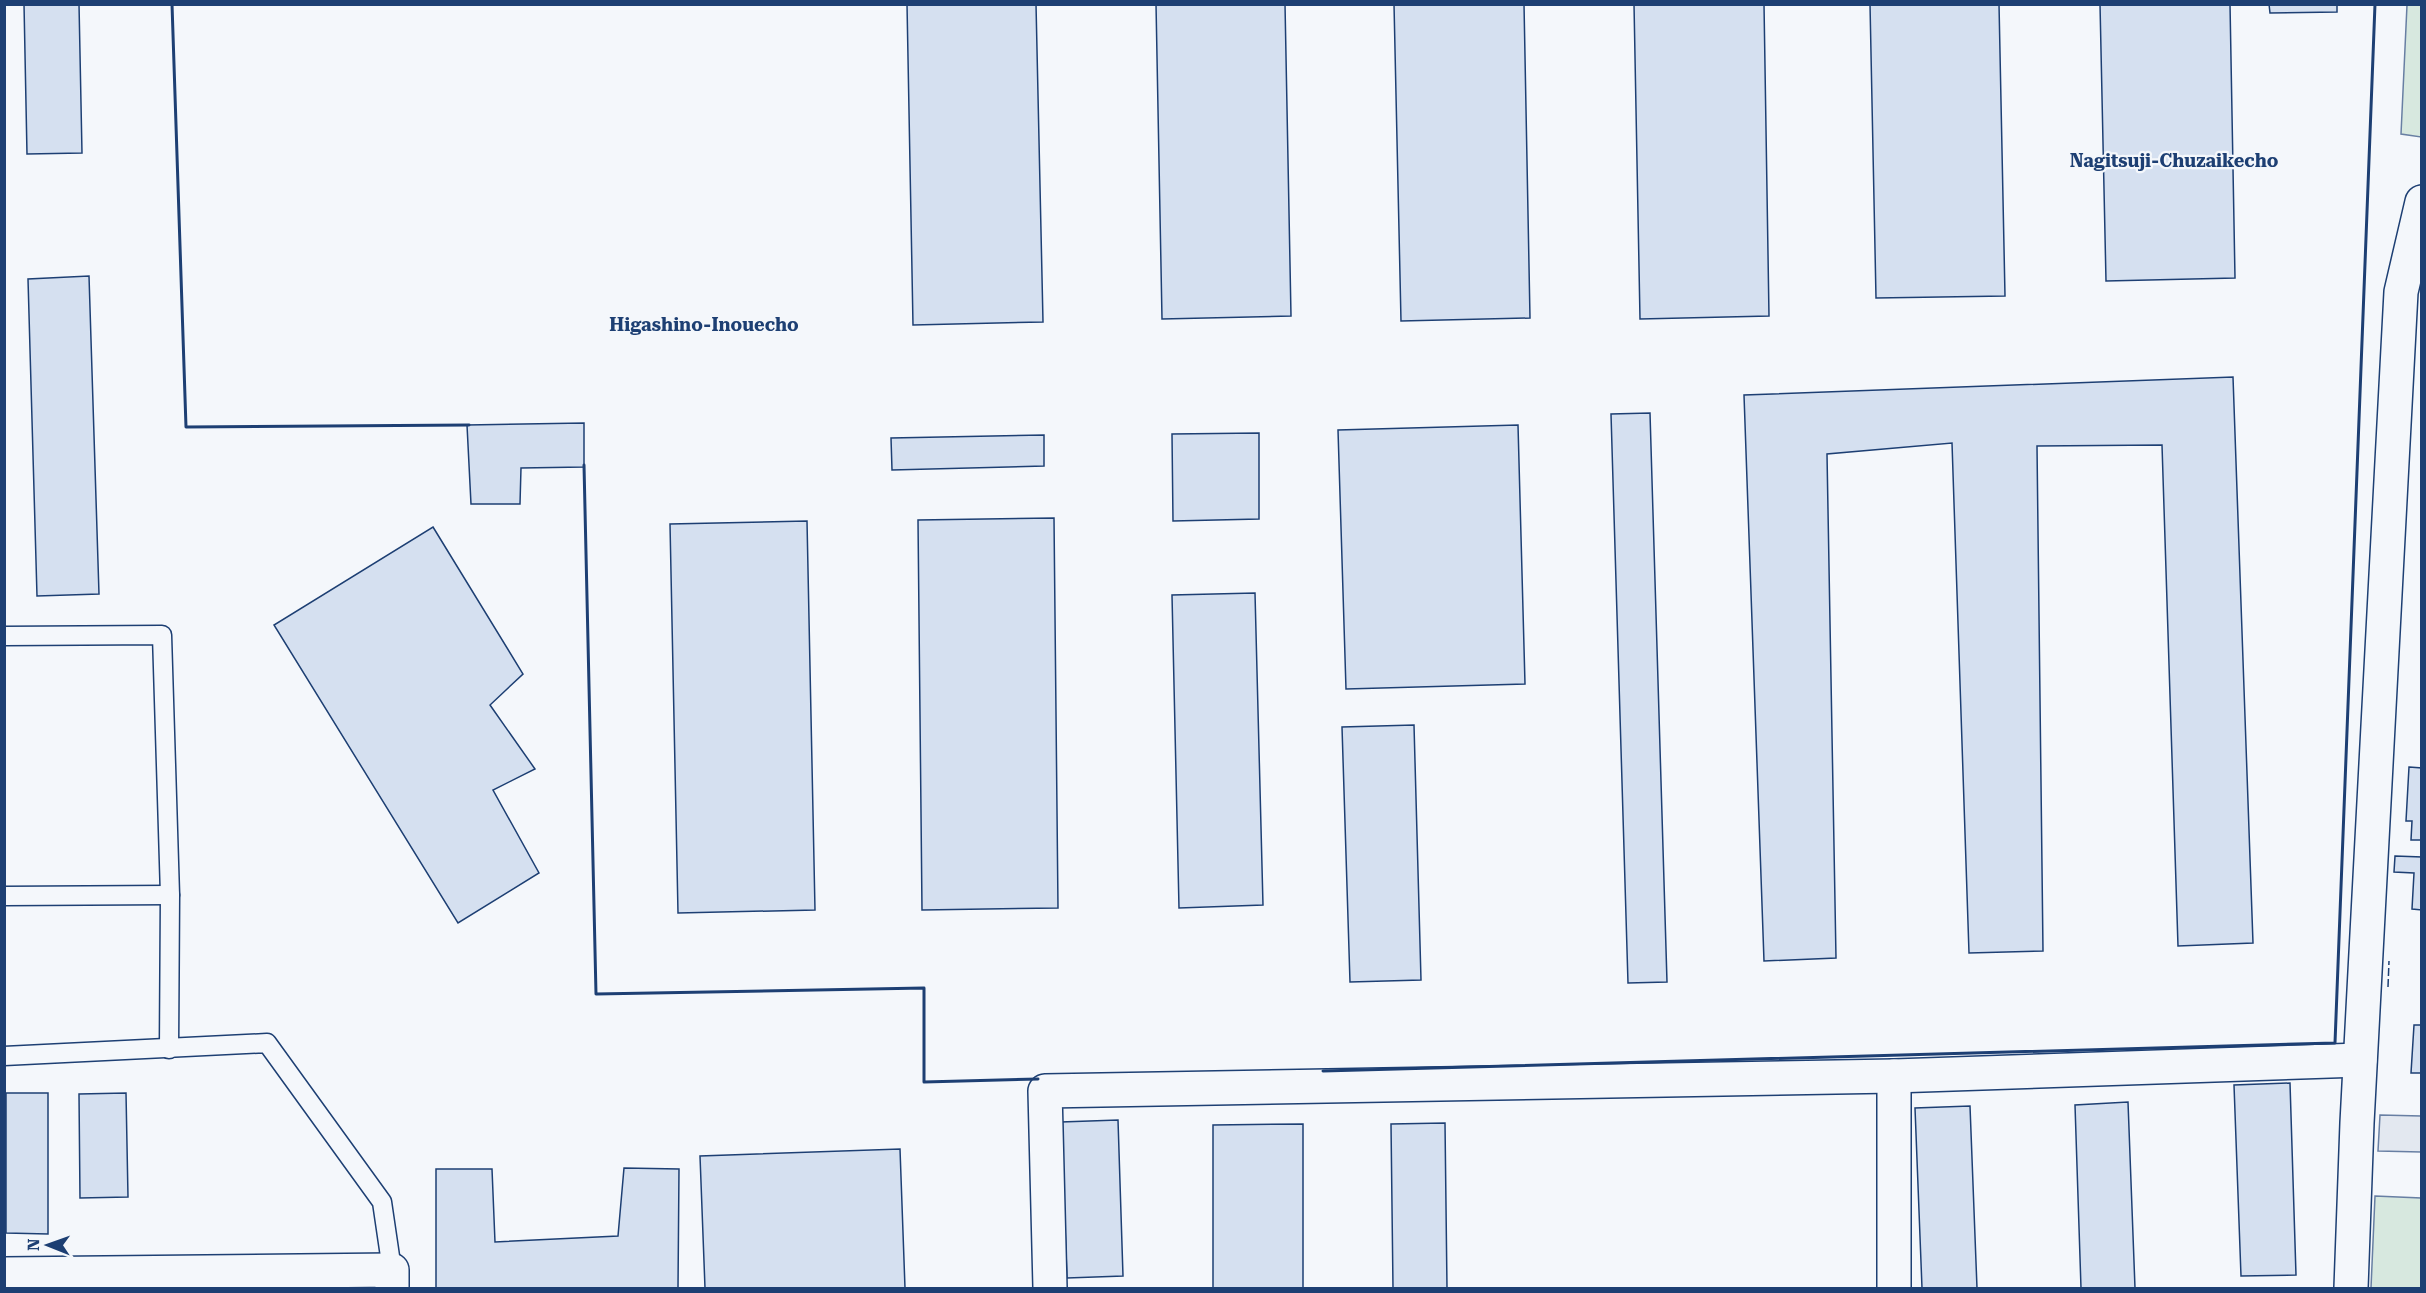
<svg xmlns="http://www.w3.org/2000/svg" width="2426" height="1293" font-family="'Roboto Serif',serif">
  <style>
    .green { fill: #d7e8df; stroke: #687fa3; stroke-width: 1.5 }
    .parking { fill: #e3e8f0; stroke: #687fa3; stroke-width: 1.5 }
    .building { fill: #d5e0f0; stroke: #1d3f73; stroke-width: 1.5 }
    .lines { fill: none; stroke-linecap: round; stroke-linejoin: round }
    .lane-casing { stroke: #1d3f73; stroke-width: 21 }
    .street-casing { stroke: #1d3f73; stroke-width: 36 }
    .lane { stroke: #f4f7fb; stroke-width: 18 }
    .street { stroke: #f4f7fb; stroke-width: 33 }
    .fence { stroke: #1d3f73; stroke-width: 1.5; stroke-dasharray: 8 3; stroke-linecap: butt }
    .wall { stroke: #1d3f73; stroke-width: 3 }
    .labels { text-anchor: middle; stroke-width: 4.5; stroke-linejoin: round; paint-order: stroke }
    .neighbourhood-label { font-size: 18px; font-weight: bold; fill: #1d3f73; stroke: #f4f7fb }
  </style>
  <rect width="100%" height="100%" fill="#f4f7fb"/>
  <!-- green -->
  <g class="green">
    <path d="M2407 5H2421V137L2401 134Z"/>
    <path d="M2375 1196 2421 1198V1288H2371Z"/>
  </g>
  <!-- parking -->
  <path class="parking" d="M2380 1115 2421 1116V1152L2378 1151Z"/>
  <!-- building -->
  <g class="building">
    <path d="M24 4H79L82 153 27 154Z"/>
    <path d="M907 4H1036L1043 322 913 325Z"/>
    <path d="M1156 4H1285L1291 316 1162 319Z"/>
    <path d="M1394 4H1524L1530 318 1401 321Z"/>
    <path d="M1634 4H1764L1769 316 1640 319Z"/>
    <path d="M1870 4H1999L2005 296 1876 298Z"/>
    <path d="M2100 4H2230L2235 278 2106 281Z"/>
    <path d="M2269 4H2337V12L2270 13Z"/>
    <path d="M89 276 99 594 37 596 28 279Z"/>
    <path d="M2233 377 2253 943 2178 946 2162 445 2037 446 2043 951 1969 953 1952 443 1827 454 1836 958 1764 961 1744 395Z"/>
    <path d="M1650 413 1667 982 1628 983 1611 414Z"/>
    <path d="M584 423V467L521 468 520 504H471L467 425Z"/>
    <path d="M1518 425 1525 684 1346 689 1338 430Z"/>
    <path d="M1259 433V519L1173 521 1172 434Z"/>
    <path d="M1044 435V466L892 470 891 438Z"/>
    <path d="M1054 518 1058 908 922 910 918 520Z"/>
    <path d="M807 521 815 910 678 913 670 524Z"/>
    <path d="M433 527 523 674 490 705 535 769 493 790 539 873 458 923 274 625Z"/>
    <path d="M1255 593 1263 905 1179 908 1172 595Z"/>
    <path d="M1414 725 1421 980 1350 982 1342 727Z"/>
    <path d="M2409 767 2422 768V840H2411L2412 821H2406Z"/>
    <path d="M2395 856 2422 857V910L2412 909 2414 873 2394 872Z"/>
    <path d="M2414 1025H2422V1073H2411Z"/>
    <path d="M2290 1083 2296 1275 2241 1276 2234 1085Z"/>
    <path d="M6 1093H48V1234L6 1233Z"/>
    <path d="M126 1093 128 1197 80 1198 79 1094Z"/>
    <path d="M2128 1102 2135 1288H2081L2075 1105Z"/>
    <path d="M1970 1106 1977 1288H1922L1915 1108Z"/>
    <path d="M1118 1120 1123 1276 1067 1278 1061 1122Z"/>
    <path d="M1445 1123 1447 1288H1393L1391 1124Z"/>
    <path d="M1303 1124V1288H1213V1125Z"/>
    <path d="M900 1149 905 1288H705L700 1156Z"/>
    <path d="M624 1168 679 1169 678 1288H436V1169H492L495 1242 618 1236Z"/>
  </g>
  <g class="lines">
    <defs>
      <g id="lane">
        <path d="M4 636 162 635 170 895 169 1049"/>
        <path d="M4 896 170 895"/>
        <path d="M4 1056 267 1043 382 1202 392 1270"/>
      </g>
      <g id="street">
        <path d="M4 1274 392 1270V1288"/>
        <path d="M1050 1288 1045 1091 1894 1076 2360 1060"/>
        <path d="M1894 1288V1076"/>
        <path d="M2351 1288 2357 1123 2401 292 2422 202"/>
      </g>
    </defs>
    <!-- lane casing -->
    <use href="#lane" class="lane-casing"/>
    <!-- street casing -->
    <use href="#street" class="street-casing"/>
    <!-- lane -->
    <use href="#lane" class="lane"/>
    <!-- street -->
    <use href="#street" class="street"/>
    <!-- fence -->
    <path class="fence" d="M2388 987 2389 961"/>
    <!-- wall -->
    <g class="wall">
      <path d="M172 4 186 427 469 425"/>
      <path d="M584 465 596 994 924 988V1082L1038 1079"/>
      <path d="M1323 1071 2335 1043 2375 4"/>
    </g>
  </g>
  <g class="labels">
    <!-- neighbourhood labels -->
    <g class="neighbourhood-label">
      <text x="2174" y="167">Nagitsuji-Chuzaikecho</text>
      <text x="704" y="331">Higashino-Inouecho</text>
    </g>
  </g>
  <!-- border -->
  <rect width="2426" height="1293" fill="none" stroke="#1d3f73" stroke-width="12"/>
  <!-- north arrow -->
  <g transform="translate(48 1245) rotate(271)" stroke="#f4f7fb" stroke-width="4.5" paint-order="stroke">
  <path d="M0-4.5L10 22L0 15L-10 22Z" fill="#1d3f73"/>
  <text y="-9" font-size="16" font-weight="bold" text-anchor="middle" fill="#1d3f73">N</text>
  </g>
</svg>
